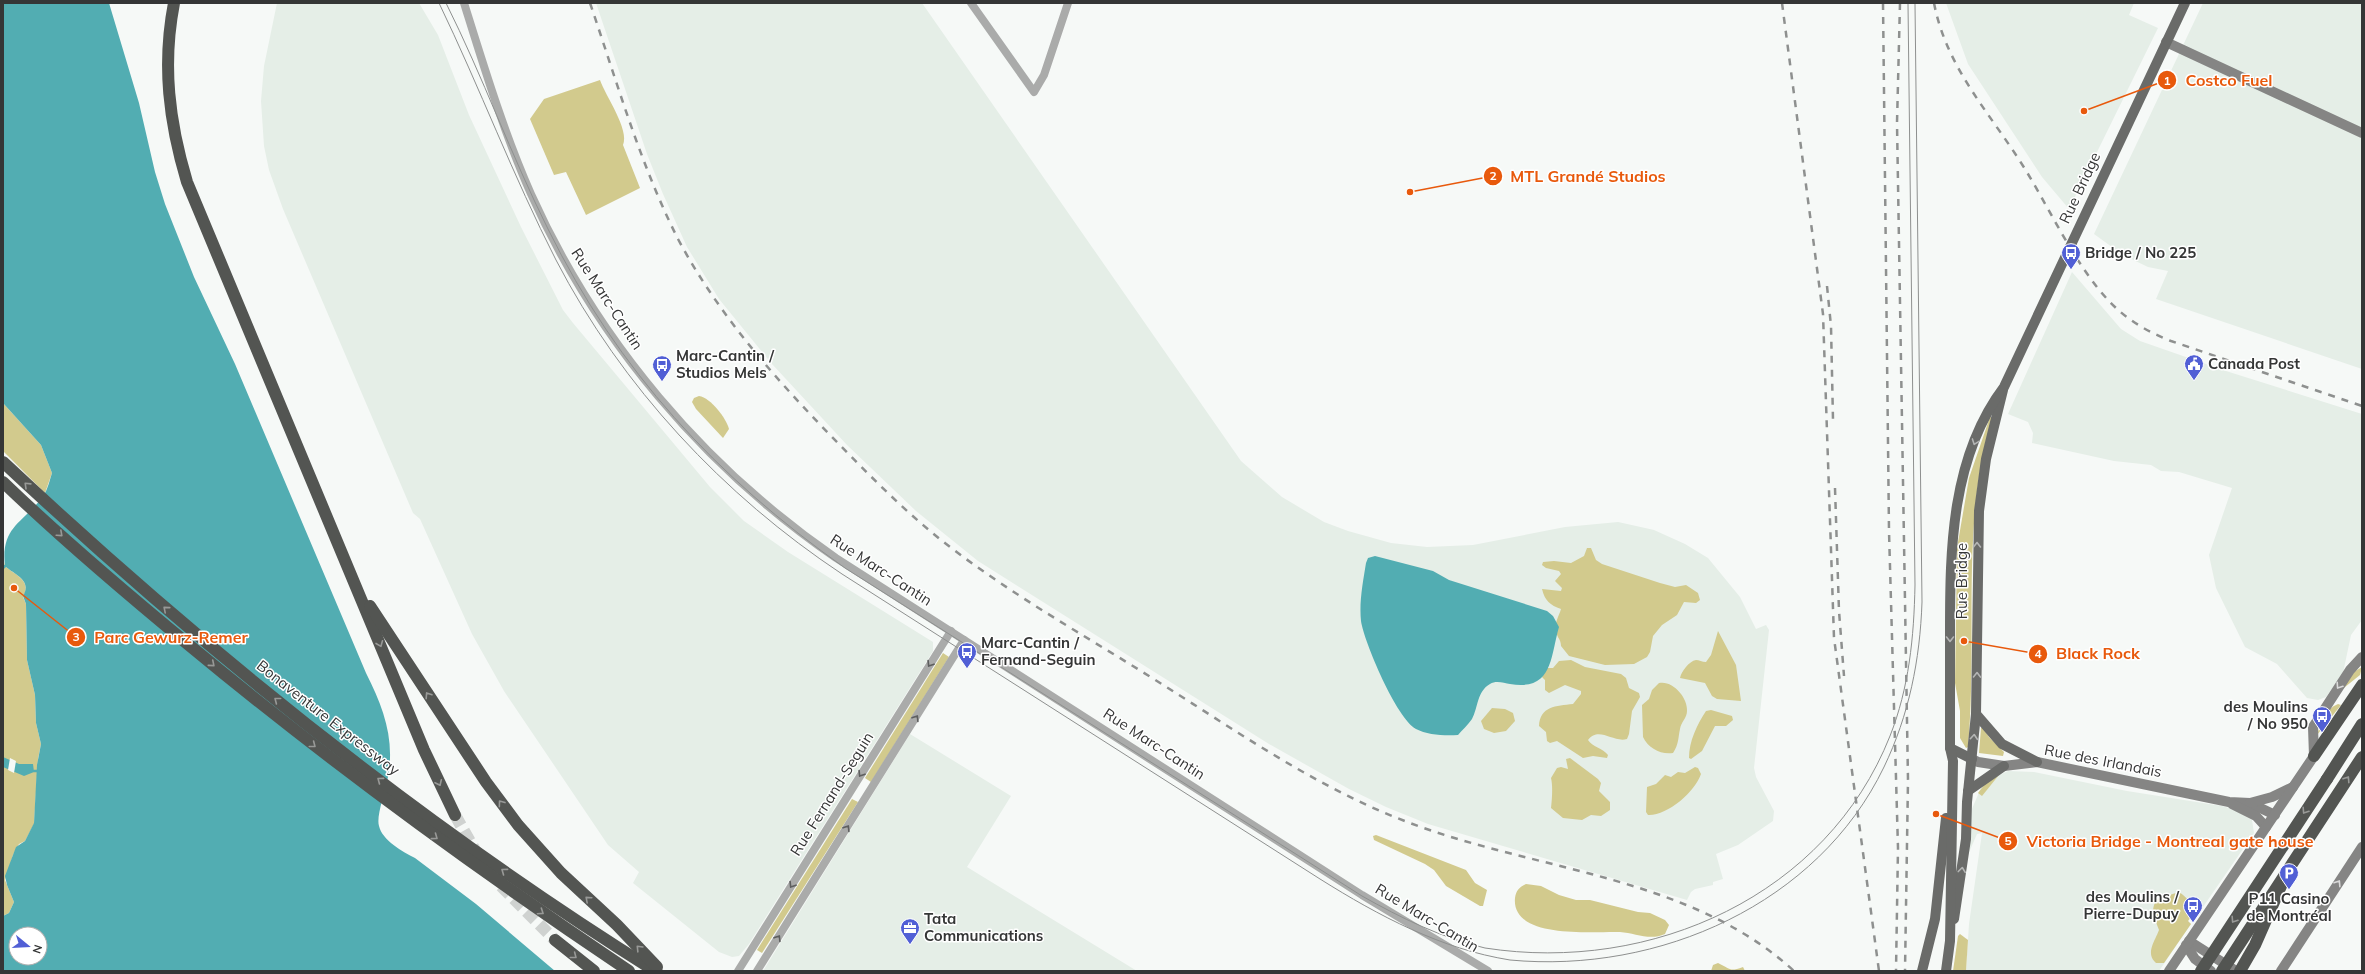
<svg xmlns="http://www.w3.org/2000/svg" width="2365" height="974" font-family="Mulish,sans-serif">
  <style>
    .built { fill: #e5eee7 }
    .green { fill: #d2ca8d }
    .water { fill: #52adb2; fill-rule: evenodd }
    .pier { fill: #f6f9f7 }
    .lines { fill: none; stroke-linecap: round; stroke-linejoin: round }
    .stream { stroke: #52adb2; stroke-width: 2.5 }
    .highway-tunnel { stroke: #cfd2d0; stroke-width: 12; stroke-dasharray: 12 6; stroke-linecap: butt }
    .street { stroke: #aaabaa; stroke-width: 8 }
    .secondary { stroke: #858584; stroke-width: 10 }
    .primary { stroke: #6a6b69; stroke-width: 10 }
    .highway { stroke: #535552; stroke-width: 12 }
    .tram { stroke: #8e908f; stroke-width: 1 }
    .rail { stroke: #8e908f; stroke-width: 2.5; stroke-dasharray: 7 7; stroke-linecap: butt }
    .highway-bridge { stroke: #535552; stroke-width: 12 }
    .oneway { stroke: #b4b5b4 }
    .oneway2 { stroke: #989997 }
    .oneway3 { stroke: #5e5f5f }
    .oneway4 { stroke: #dadada }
    .labels { text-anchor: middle; stroke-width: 3; stroke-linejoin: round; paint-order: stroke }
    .street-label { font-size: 15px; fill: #353636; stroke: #fff }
    .poi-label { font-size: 15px; font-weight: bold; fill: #353636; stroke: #fff; text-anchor: start }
    .leader { fill: none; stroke: #e8590c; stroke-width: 1.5 }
    .callout-dot { fill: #e8590c; stroke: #fff; stroke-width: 1.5 }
    .mark-label { font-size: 12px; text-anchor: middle; font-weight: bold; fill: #fff }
    .callout-label { font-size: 16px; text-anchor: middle; font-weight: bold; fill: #e8590c; stroke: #fff; stroke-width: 3; stroke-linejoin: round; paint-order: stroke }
  </style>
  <rect width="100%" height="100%" fill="#f6f9f7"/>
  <!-- built -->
  <g class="built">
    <path d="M277 3H419L438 35 469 115 521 227 563 310 573 323 710 487 744 521 788 552 933 642V651L749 944 739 956 732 957 719 952 633 883 639 872 608 845 504 691 472 634 420 519 413 513 283 209 269 170 264 146 261 101 264 66Z"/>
    <path d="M596 3H922L1241 461 1282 497 1324 522 1348 531 1391 543 1427 547 1473 545 1565 527 1618 522 1654 530 1685 544 1708 558 1740 597 1756 629 1766 625 1769 630 1754 768 1756 777 1774 811 1773 821 1738 845 1716 854 1723 879 1713 882V885L1695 889 1691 892 1687 900 1428 824 1386 807 1349 789 1269 744 978 561 916 511 847 445 772 364 719 299 687 247 663 194 647 154Z"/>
    <path d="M1946 3H2134L2129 15 2158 28 2069 209 2042 177 1968 64Z"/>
    <path d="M2203 3H2362V369L2156 299 2168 271 2148 267 2123 255 2094 234Z"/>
    <path d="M2072 272 2121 329 2140 341 2226 371 2362 414V620L2351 635 2343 673 2326 697 2318 700 2307 698 2277 664 2245 647 2216 588 2209 555 2232 488 2179 472 2161 471 2151 465 2114 461 2032 443 2033 433 2028 422 2008 414Z"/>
    <path d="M910 734 1011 796 967 867 1137 971H763Z"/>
    <path d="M2008 771 2034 772 2127 791 2222 806 2233 809 2252 820 2254 833 2194 920 2191 917 2188 921 2191 924 2159 971H1966L1969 924 1982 833 1977 834 1967 857 1971 811 1981 788 1995 777Z"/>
  </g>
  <!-- green -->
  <g class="green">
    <path d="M600 80C605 95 630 130 623 145L640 188 586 215 566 172 554 175 530 119 544 99Z"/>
    <path d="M699 396C711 398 726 418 729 429L723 438 696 409 692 402 694 398Z"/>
    <path d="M3 403 41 445 52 473 45 493 3 451Z"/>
    <path d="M1990 417 1992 418C1960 525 1978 637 1968 747L1966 748 1960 738V711L1955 683 1957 548 1969 478Z"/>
    <path d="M1587 548H1591L1596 560 1602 564 1660 583 1675 587 1686 585 1698 593 1700 600 1696 603 1684 602 1677 615 1662 625 1653 636 1650 652 1647 657 1634 664 1605 665 1569 656 1561 646C1561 639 1557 638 1556 631 1554 623 1559 616 1561 609 1550 605 1545 601 1542 589L1561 591 1562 588 1555 581 1561 574 1559 571 1546 568 1542 565 1543 562 1554 561 1571 563 1584 556Z"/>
    <path d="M3 557 5 566C13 574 33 580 23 597L26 604 27 660 35 695 36 723 41 744 38 759 34 824 25 841 19 844 13 855 5 880 14 902 9 913 3 916Z"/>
    <path d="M1718 631 1736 665 1741 701 1717 699 1712 696 1705 683 1680 678C1681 672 1689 661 1696 660 1699 660 1702 662 1706 662L1711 655Z"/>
    <path d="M943 653 949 657 871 782 865 778Z"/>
    <path d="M1571 660 1585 667 1621 674 1626 678 1629 688 1639 693 1640 697 1632 711 1629 734 1627 739C1613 743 1599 726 1588 740 1592 747 1603 748 1608 755L1607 758 1593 756 1583 758 1557 741 1550 743 1547 741 1546 732 1539 726C1540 706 1556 706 1573 704L1581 694V691L1565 685 1549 693 1545 690V680L1542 677 1546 668H1553L1559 661Z"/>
    <path d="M2362 667 2360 675 2340 691 2352 673Z"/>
    <path d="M1659 683C1673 680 1688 698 1687 711 1687 718 1681 722 1680 729 1678 738 1679 744 1673 753 1661 755 1648 748 1643 737L1642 705 1649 699 1652 690Z"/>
    <path d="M2338 704 2341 705 2317 735C2321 722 2325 709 2338 704Z"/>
    <path d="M1492 708 1505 709 1513 713 1515 721 1506 731 1494 733 1484 729 1481 721Z"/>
    <path d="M1711 710 1732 716 1733 720 1726 726H1715L1702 751 1691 759 1689 758C1689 741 1697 725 1706 711Z"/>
    <path d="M1981 728H1983L1989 737 2004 752 2003 756 1979 753Z"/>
    <path d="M1570 758 1598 779 1601 783 1599 791 1610 802V810L1601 816 1591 815 1582 820 1563 818 1551 808C1552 799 1553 786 1551 778L1557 768 1561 767 1568 769 1566 759Z"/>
    <path d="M1695 767 1698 768 1701 774C1695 792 1667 816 1648 815L1646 812 1647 787 1656 784 1665 775 1671 777 1678 772 1685 773Z"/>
    <path d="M1999 775 1982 796 1978 793 1985 784Z"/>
    <path d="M852 799 858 802 762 953 757 950Z"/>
    <path d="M1376 835 1466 870 1475 883 1487 890 1483 906H1480L1446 886 1434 870 1425 864 1374 840 1373 836Z"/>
    <path d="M1526 884 1541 886 1559 895 1576 900H1590L1638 912 1650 913 1665 920 1669 925 1665 934C1650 941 1635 933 1620 932 1594 931 1511 940 1515 898 1516 891 1519 887 1526 884Z"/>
    <path d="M2179 892C2187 897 2192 904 2194 913L2188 921 2191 924 2164 963H2156C2145 953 2155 941 2159 930 2155 918 2149 912 2157 899Z"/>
    <path d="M1960 934 1968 940 1966 971H1953L1958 936Z"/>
    <path d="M1718 963C1731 969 1729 972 1743 967L1745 971H1711L1713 965Z"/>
  </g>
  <!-- water -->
  <g class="water">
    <path d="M3 3H109L139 103 155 172 165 204 194 277 235 364 366 673C384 709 396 741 387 782 385 792 376 817 379 826 382 840 403 852 415 858L476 904 555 971H3V916L9 913 14 902 7 885 5 876 16 847 25 841 34 823 37 765 41 744 36 723 35 695 27 660 26 604 23 596C33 580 13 574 5 566 0 524 27 522 45 493 48 488 50 479 52 473L41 445 3 403ZM16 934H40V958H16Z"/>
    <path d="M1375 556 1433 571 1449 580 1547 611 1553 616 1559 627C1550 658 1553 691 1510 684 1504 683 1496 680 1490 684 1477 691 1478 708 1472 719 1468 725 1462 730 1458 735 1445 736 1427 735 1416 729 1397 719 1364 642 1361 621 1359 602 1363 582 1366 563L1368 558Z"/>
    <path d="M3 757 19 764H33L34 772 24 776 3 767Z"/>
  </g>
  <!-- pier -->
  <path class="pier" d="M10 758 16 761 14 773 8 770Z"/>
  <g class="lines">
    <!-- stream -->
    <g class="stream">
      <path d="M3 568 5 566"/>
      <path d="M34 771H37"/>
    </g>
    <!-- highway-tunnel -->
    <g class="highway-tunnel">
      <path d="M455 815 476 852"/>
      <path d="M501 886 555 940"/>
    </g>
    <!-- street -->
    <g class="street">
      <path d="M464 3C484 67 504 133 531 194 597 341 704 467 836 558L1362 895 1488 971"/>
      <path d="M971 3 1034 92 1044 75 1068 3"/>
      <path d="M738 971 951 631"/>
      <path d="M757 971 964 640"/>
    </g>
    <!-- secondary -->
    <g class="secondary">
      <path d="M2166 42 2362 133"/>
      <path d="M1972 759 1978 762 2004 766 2037 762 2229 802 2250 803 2275 815"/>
      <path d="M2250 803 2272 797 2293 787"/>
      <path d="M2232 804 2256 816 2266 827"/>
      <path d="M2189 941 2236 971"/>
      <path d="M2186 945 2195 959 2211 971"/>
      <path d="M2169 971 2314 756 2313 727 2350 670 2362 657"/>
      <path d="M2281 971 2362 847"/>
    </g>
    <!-- primary -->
    <g class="primary">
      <path d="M1976 714 2002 744 2037 762"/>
      <path d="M1950 748 1972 759"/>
      <path d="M1968 791 2004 766"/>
      <path d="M1954 919 1966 839 1967 802 1976 714 1979 511 1986 459 2003 390"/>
      <path d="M1922 971 1935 919 1946 818"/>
      <path d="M1946 971 1950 941 1953 761 1950 748C1950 710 1950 671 1950 632 1950 549 1951 457 2004 387L2185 3"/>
    </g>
    <!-- highway -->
    <g class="highway">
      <path d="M174 3C162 65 169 122 187 182L424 750 455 815"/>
      <path d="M3 462C204 650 421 825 655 971"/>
      <path d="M3 482C62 539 126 593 189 645 330 762 477 869 629 971"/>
      <path d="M370 606 486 782 518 825 561 873 617 925 657 967"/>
      <path d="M2314 756 2362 685"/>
      <path d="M2327 779 2362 724"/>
      <path d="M555 940 594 971"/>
      <path d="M2240 971 2255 945 2288 870 2362 757"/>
    </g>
    <!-- tram -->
    <g class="tram">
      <path d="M439 3C480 88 513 176 556 260 622 387 723 495 842 574L1320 879C1379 916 1441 949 1510 960 1659 974 1818 904 1884 767 1909 715 1920 660 1922 602L1915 3"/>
      <path d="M446 3C483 77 511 155 548 229 618 371 716 477 845 568L1362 896C1401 918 1442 938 1485 948 1652 974 1827 895 1890 736 1909 688 1914 637 1915 585L1908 3"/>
    </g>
    <!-- rail -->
    <g class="rail">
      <path d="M590 3C617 82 640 164 678 239 718 314 773 376 832 437 872 478 912 519 958 553 1018 598 1085 636 1149 676 1234 729 1316 788 1410 823 1537 871 1690 876 1794 971"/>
      <path d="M1782 3 1823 314 1834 638 1879 971"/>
      <path d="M1883 3 1889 531 1898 848 1896 971"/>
      <path d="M1900 3 1897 123 1908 780 1905 971"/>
      <path d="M1934 3C1947 71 1994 117 2028 174 2052 214 2078 269 2110 302 2127 320 2148 332 2171 341L2362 406"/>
      <path d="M1827 286 1831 326 1833 420"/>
      <path d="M1835 488 1839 611 1844 676"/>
    </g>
    <!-- highway-bridge -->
    <g class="highway-bridge">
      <path d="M2201 971 2327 779"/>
      <path d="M2222 971 2288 870"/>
    </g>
  </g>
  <!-- one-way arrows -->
  <defs><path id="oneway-chevron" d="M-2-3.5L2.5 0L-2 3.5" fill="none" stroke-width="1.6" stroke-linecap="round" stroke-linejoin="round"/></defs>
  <g class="oneway">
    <use href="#oneway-chevron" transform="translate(1975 442) rotate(110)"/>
    <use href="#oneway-chevron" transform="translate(1977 545) rotate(-90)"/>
    <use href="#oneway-chevron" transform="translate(1950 639) rotate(90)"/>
    <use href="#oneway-chevron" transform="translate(1977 675) rotate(-89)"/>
    <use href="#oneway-chevron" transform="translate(1974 737) rotate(-85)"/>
    <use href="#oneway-chevron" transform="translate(1962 870) rotate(-83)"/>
  </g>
  <g class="oneway2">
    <use href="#oneway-chevron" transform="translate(27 485) rotate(-136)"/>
    <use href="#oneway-chevron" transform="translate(60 534) rotate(42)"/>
    <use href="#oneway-chevron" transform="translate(166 609) rotate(-139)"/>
    <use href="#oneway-chevron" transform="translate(380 644) rotate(68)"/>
    <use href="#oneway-chevron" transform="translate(212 664) rotate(40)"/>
    <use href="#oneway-chevron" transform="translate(428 695) rotate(-123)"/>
    <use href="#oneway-chevron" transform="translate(277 700) rotate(-142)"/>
    <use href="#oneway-chevron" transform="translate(313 745) rotate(38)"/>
    <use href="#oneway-chevron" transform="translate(2347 779) rotate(-57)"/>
    <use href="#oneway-chevron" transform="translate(380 780) rotate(-143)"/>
    <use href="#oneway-chevron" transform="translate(439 783) rotate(65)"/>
    <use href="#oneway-chevron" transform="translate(501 803) rotate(-126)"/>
    <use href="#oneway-chevron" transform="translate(2305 811) rotate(123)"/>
    <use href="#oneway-chevron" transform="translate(435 837) rotate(36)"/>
    <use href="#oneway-chevron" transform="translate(504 871) rotate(-144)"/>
    <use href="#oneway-chevron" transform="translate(588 899) rotate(-138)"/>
    <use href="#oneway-chevron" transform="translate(541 912) rotate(34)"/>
    <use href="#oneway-chevron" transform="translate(2234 920) rotate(123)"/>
    <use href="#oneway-chevron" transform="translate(639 948) rotate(-134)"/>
    <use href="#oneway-chevron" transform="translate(574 956) rotate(38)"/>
  </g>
  <g class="oneway3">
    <use href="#oneway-chevron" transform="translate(930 664) rotate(122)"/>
    <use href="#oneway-chevron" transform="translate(916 718) rotate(-58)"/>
    <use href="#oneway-chevron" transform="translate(861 774) rotate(122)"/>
    <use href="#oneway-chevron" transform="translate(847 828) rotate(-58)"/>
    <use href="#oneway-chevron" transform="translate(792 885) rotate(122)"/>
    <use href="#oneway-chevron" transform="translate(778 938) rotate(-58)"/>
  </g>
  <g class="oneway4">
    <use href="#oneway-chevron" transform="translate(2339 686) rotate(124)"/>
    <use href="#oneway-chevron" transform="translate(2338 883) rotate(-57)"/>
  </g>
  <!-- icons -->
  <defs>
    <symbol id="bus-pin" viewBox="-11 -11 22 30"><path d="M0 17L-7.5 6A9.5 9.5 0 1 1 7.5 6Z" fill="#515fd5" stroke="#fff"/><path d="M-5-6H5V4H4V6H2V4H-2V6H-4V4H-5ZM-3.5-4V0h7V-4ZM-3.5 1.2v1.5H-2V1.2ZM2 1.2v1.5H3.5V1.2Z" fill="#fff"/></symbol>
    <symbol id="civic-pin" viewBox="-11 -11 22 30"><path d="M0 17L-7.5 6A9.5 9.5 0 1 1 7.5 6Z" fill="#515fd5" stroke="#fff"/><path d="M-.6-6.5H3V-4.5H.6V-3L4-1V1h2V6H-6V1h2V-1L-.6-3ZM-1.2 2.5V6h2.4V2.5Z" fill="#fff"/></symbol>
    <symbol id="parking-pin" viewBox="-11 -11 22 30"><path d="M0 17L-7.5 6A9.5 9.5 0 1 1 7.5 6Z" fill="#515fd5" stroke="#fff"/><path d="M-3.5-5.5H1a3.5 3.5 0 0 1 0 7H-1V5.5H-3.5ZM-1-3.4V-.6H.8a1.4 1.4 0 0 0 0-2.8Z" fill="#fff"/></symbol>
    <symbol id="office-pin" viewBox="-11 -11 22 30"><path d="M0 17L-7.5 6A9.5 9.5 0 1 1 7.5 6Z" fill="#515fd5" stroke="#fff"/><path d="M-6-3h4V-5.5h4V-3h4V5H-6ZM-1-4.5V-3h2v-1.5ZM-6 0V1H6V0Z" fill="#fff"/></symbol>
  </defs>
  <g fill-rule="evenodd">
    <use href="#bus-pin" x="2060" y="242" width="22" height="30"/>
    <use href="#civic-pin" x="2183" y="353" width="22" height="30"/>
    <use href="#bus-pin" x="651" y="354" width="22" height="30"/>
    <use href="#bus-pin" x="956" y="641" width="22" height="30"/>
    <use href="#bus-pin" x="2311" y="705" width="22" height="30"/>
    <use href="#parking-pin" x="2278" y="862" width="22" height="30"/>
    <use href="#bus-pin" x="2182" y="895" width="22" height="30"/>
    <use href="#office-pin" x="899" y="917" width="22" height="30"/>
  </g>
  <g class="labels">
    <!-- street labels -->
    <g class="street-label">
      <text transform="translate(2080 188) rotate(-65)" y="5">Rue Bridge</text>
      <text transform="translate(607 299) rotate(57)" y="5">Rue Marc-Cantin</text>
      <text transform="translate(881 570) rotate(33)" y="5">Rue Marc-Cantin</text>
      <text transform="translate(1962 581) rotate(-90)" y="5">Rue Bridge</text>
      <text transform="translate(328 718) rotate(38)" y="5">Bonaventure Expressway</text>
      <text transform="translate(1154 744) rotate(33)" y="5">Rue Marc-Cantin</text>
      <text transform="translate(2103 761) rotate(11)" y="5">Rue des Irlandais</text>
      <text transform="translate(832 794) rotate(-58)" y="5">Rue Fernand-Seguin</text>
      <text transform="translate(1427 918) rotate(31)" y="5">Rue Marc-Cantin</text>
    </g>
    <!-- poi labels -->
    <g class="poi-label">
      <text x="2085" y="258">Bridge / No 225</text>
      <text x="676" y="361">Marc-Cantin /<tspan x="676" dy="17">Studios Mels</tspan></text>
      <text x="2208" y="369">Canada Post</text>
      <text x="981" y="648">Marc-Cantin /<tspan x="981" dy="17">Fernand-Seguin</tspan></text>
      <text x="2308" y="712" text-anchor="end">des Moulins<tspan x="2308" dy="17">/ No 950</tspan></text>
      <text x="2179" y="902" text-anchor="end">des Moulins /<tspan x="2179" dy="17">Pierre-Dupuy</tspan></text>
      <text x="2289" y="904" text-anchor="middle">P11 Casino<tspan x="2289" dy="17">de Montréal</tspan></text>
      <text x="924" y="924">Tata<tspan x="924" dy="17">Communications</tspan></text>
    </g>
  </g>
  <!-- callouts -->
  <path class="leader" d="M2084 111L2167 80M1410 192L1493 176M14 588L76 637M1964 641L2038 654M1936 814L2008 841"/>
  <g class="callout-dot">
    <circle cx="2084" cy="111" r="4"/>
    <circle cx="1410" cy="192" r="4"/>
    <circle cx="14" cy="588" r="4"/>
    <circle cx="1964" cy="641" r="4"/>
    <circle cx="1936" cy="814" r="4"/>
    <circle cx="2167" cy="80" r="10"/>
    <circle cx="1493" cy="176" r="10"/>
    <circle cx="76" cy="637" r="10"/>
    <circle cx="2038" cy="654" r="10"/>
    <circle cx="2008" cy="841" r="10"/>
  </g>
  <g class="mark-label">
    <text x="2167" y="85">1</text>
    <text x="1493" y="180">2</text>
    <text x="76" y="641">3</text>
    <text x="2038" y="658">4</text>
    <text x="2008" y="845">5</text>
  </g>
  <g class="callout-label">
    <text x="2229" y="86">Costco Fuel</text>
    <text x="1588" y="182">MTL Grandé Studios</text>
    <text x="171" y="643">Parc Gewurz-Remer</text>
    <text x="2098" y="659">Black Rock</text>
    <text x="2170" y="847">Victoria Bridge - Montreal gate house</text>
  </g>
  <!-- border -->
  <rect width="2365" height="974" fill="none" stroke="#353636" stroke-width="8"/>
  <!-- north arrow -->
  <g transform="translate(28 946) rotate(108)"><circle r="19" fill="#ffffff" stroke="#aeafaf"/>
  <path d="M0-3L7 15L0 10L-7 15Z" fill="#515fd5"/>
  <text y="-6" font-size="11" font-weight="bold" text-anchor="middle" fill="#353636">N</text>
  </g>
</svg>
